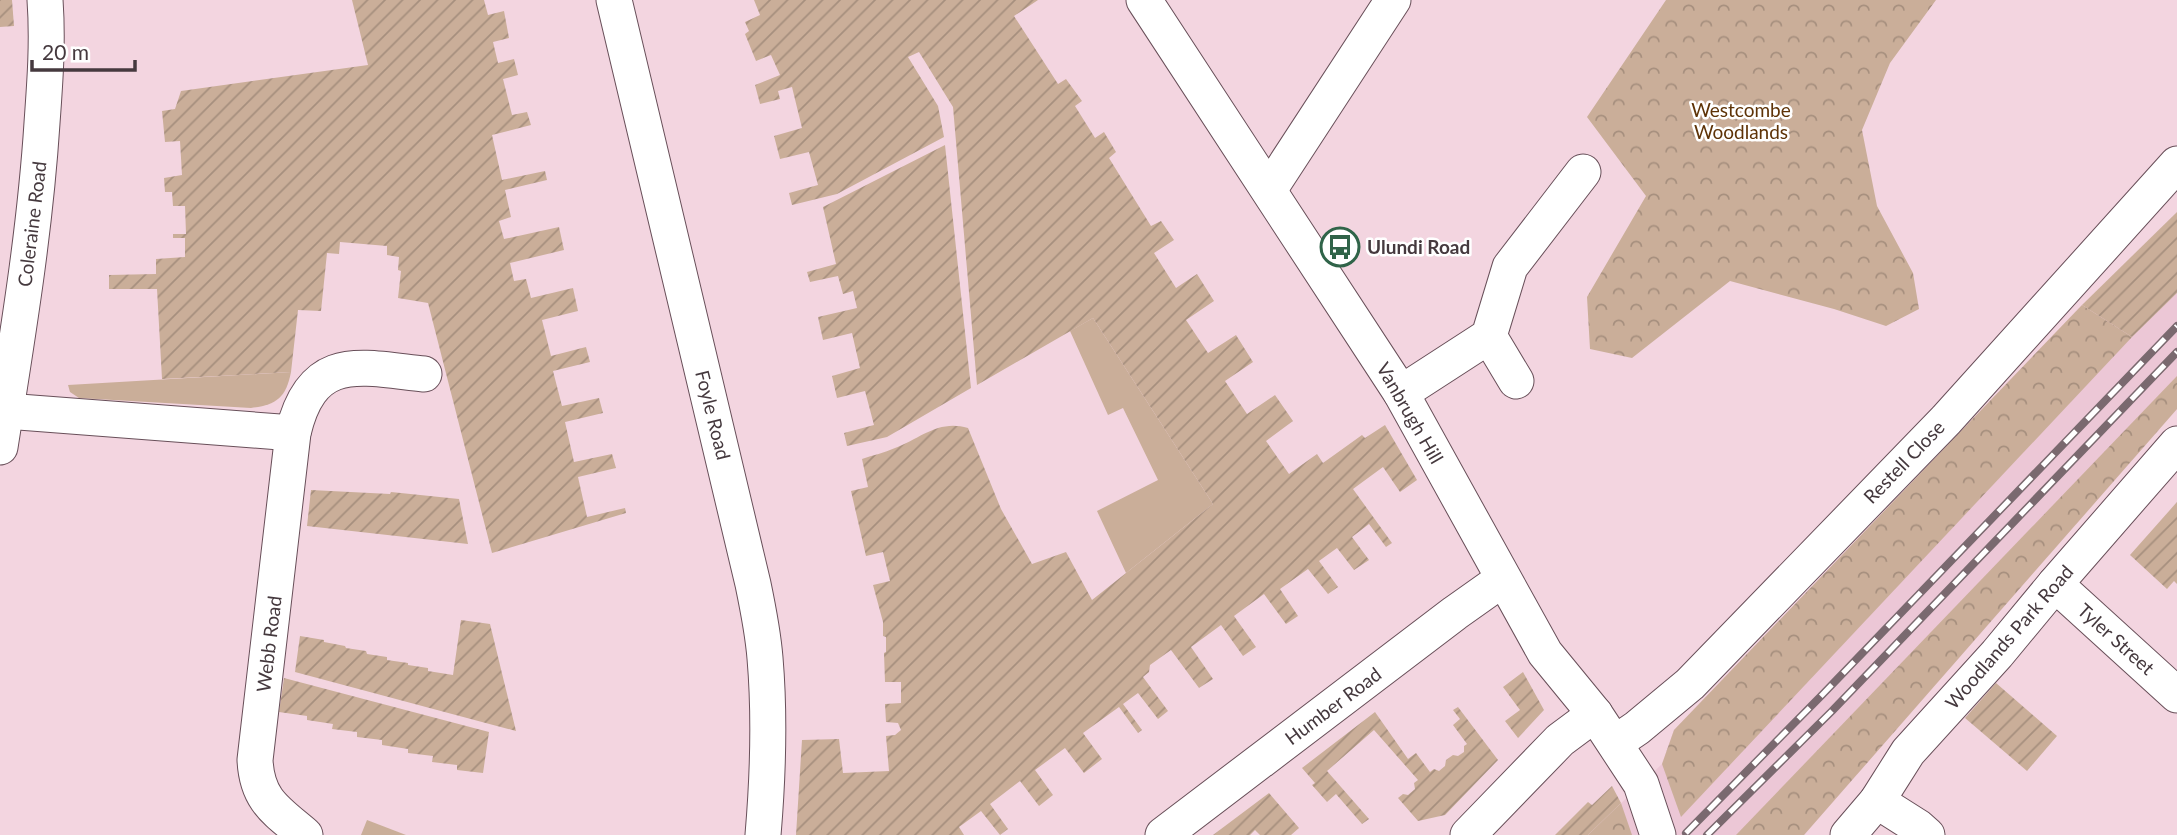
<svg xmlns="http://www.w3.org/2000/svg" width="2177" height="835" font-family="Lato,sans-serif">
  <style>
    .built { fill: #ecc7d6 }
    .grass { fill: #caae99 }
    .forest { fill: url(#forest-crowns) }
    .garden { fill: url(#garden-furrows) }
    .lines { fill: none; stroke-linecap: round; stroke-linejoin: round }
    .minor-casing { stroke: #684f59; stroke-width: 37 }
    .minor { stroke: #fff; stroke-width: 35 }
    .rail-casing { stroke: #7a696f; stroke-width: 8 }
    .rail { stroke: #fff; stroke-width: 5; stroke-dasharray: 16; stroke-linecap: butt }
    .labels { text-anchor: middle; stroke-width: 5; stroke-linejoin: round; paint-order: stroke }
    .park-label { font-size: 19px; fill: #5e3307; stroke: #fff }
    .street-label { font-size: 19px; fill: #45393e; stroke: #fff }
    .poi-label { font-size: 19px; font-weight: bold; fill: #45393e; stroke: #fff; text-anchor: start }
  </style>
  <defs>
    <pattern id="forest-crowns" width="20" height="18" patternUnits="userSpaceOnUse" patternTransform="scale(1.75)"><rect width="20" height="18" fill="#caae99"/><path d="M2 6a3 3 0 1 1 6 0M12 15a3 3 0 1 1 6 0" fill="none" stroke="#a68f7e"/></pattern>
    <pattern id="garden-furrows" width="10" height="10" patternUnits="userSpaceOnUse" patternTransform="scale(1.75)"><rect width="10" height="10" fill="#caae99"/><path d="M-1 1l2-2M0 10L10 0M9 11l2-2" fill="none" stroke="#a68f7e"/></pattern>
  </defs>
  <rect width="100%" height="100%" fill="#f3d5e0"/>
  <!-- built -->
  <path class="built" d="M2177 293V409L1804 835H1588L1662 764 1674 730 2082 305 2132 336Z"/>
  <!-- grass -->
  <g class="grass">
    <path d="M1093 318 1213 504 1126 573 1097 511 1158 480 1123 408 1108 415 1070 331Z"/>
    <path d="M291 372C286 398 276 405 251 408L79 398 70 392 68 385Z"/>
    <path d="M367 820 406 835H361Z"/>
  </g>
  <!-- forest -->
  <g class="forest">
    <path d="M1666 0H1936L1890 63 1862 130 1877 206 1913 273 1919 309 1886 326 1834 309 1730 281 1632 358 1590 349 1587 297 1646 196 1587 117Z"/>
    <path d="M2082 305 2132 337 1681 817 1662 764 1674 730Z"/>
    <path d="M2177 376V409L1804 835H1736Z"/>
    <path d="M1621 803 1632 835H1588Z"/>
  </g>
  <!-- garden -->
  <g class="garden">
    <path d="M0 0H12L14 26 0 27Z"/>
    <path d="M352 0H484L488 15 504 11 509 38 493 42 498 63 514 59 518 75 503 79 512 115 527 112 531 125 492 135 502 180 545 171 547 180 505 190 511 217 499 221 504 239 559 227 564 250 510 263 514 281 526 279 531 298 573 288 578 311 542 320 551 356 586 347 590 362 553 371 562 406 599 398 603 413 565 422 574 462 612 454 616 468 578 477 587 517 625 508 626 513 492 553 428 303 398 298 401 271 398 270 399 257 387 255V246L340 242 339 254 327 253 321 311 298 310 291 372 162 379 157 289H109V275L156 274V259L185 257V238H173V234H186L185 206H173L172 192H165L164 178 182 175 180 141 165 142 162 111 175 109 181 91 368 65Z"/>
    <path d="M754 0H1038L1014 16 1058 84 1066 79 1082 101 1075 106 1095 138 1104 132 1116 152 1109 158 1151 226 1161 221 1174 240 1154 253 1176 288 1197 274 1214 301 1186 320 1208 353 1236 335 1253 362 1225 381 1247 414 1275 395 1293 421 1266 441 1289 474 1317 454 1323 463 1362 435 1365 438 1385 425 1417 480 1400 492 1383 467 1353 489 1392 543 1386 547 1369 524 1352 537 1369 560 1354 570 1337 548 1319 561 1338 587 1328 594 1308 569 1280 589 1298 616 1286 624 1264 594 1234 616 1256 647 1243 656 1221 625 1191 647 1213 679 1199 688 1171 650 1150 665 1149 672 1143 677 1168 711 1158 719 1138 693 1123 704 1142 730 1138 733 1119 707 1083 733 1102 759 1084 773 1065 748 1035 770 1053 795 1039 806 1020 781 990 804 1008 829 1000 835 981 811 959 827 964 835H796L802 740 839 739 843 773 889 771 886 736 895 735 901 730 898 723 886 722 885 704 901 703V682H885L884 653 886 652V637L883 636V622L873 585 890 581 883 552 866 556 851 491 868 487 862 459C873 455 884 453 895 448 921 438 939 419 968 428L1001 509 1032 564 1066 552 1092 600 1213 504 1093 318 977 385 953 107 919 52 908 57 938 106 944 137 837 194 792 205 789 193 818 185 809 152 780 159 774 136 802 128 792 87 778 91 780 99 760 104 755 85 780 75 771 55 756 61 745 34 749 31 745 22 760 15Z"/>
    <path d="M945 145 971 388 887 437 847 446 844 433 874 425 865 391 837 398 832 376 860 368 852 333 823 340 818 317 857 308 853 291 843 294 838 276 810 282 807 272 836 264 823 207Z"/>
    <path d="M2177 212V293L2132 337 2082 305Z"/>
    <path d="M311 490 390 494 391 492 459 499 468 544 307 526Z"/>
    <path d="M2177 502V584L2174 581 2167 589 2130 555Z"/>
    <path d="M461 620 490 624 516 731 295 672 300 636 324 640V642L345 646 346 648 366 651 367 654 387 657V660L408 663V665L428 668V671L453 675Z"/>
    <path d="M1523 672 1544 710 1518 738 1505 721 1520 710 1503 687Z"/>
    <path d="M284 678 489 732 483 773 457 770V765L432 762 433 756 408 753V749L382 745V740L357 737V732L332 729 333 724 307 720V716L279 712Z"/>
    <path d="M1996 683 2057 736 2027 771 1965 718Z"/>
    <path d="M1458 707 1498 760 1445 815 1418 821 1398 798 1403 794 1408 795 1415 789 1414 783 1418 780 1374 730 1327 771 1369 819 1362 824 1336 794 1327 802 1312 785 1315 783 1302 768 1375 712 1408 759 1416 753 1430 772 1434 769 1439 771 1445 766 1446 760 1453 755 1458 756 1464 752V746L1467 744 1453 725 1460 719 1453 710Z"/>
    <path d="M1612 786 1621 803 1588 835H1555L1588 802 1592 805Z"/>
    <path d="M1269 793 1299 828 1291 835H1260L1255 830 1250 835H1213Z"/>
  </g>
  <g class="lines">
    <defs>
      <g id="minor">
        <path d="M614 0 753 584C758 608 763 633 765 658 770 717 768 776 763 835"/>
        <path d="M1144 0 1401 393 1545 653 1595 714 1641 784 1658 835"/>
        <path d="M1269 190 1393 0"/>
        <path d="M1489 336 1516 381"/>
        <path d="M1401 393 1489 336 1510 267 1583 172"/>
        <path d="M6 411 293 433"/>
        <path d="M0 447C17 339 35 232 42 123 45 82 48 41 45 0"/>
        <path d="M2055 584 2177 695"/>
        <path d="M1615 743 1637 728 1690 684 1946 420 2177 164"/>
        <path d="M1877 801 1918 827 1927 835"/>
        <path d="M305 835C277 811 257 801 255 760L293 433C312 352 359 367 424 374"/>
        <path d="M1163 835 1455 613 1503 579"/>
        <path d="M1468 835 1560 740 1595 714"/>
        <path d="M1848 835 1877 801 1908 752 1997 654 2055 584 2177 444"/>
      </g>
    </defs>
    <!-- minor casing -->
    <use href="#minor" class="minor-casing"/>
    <!-- minor -->
    <use href="#minor" class="minor"/>
    <defs>
      <g id="rail">
        <path d="M1686 833 1822 695 2177 326"/>
        <path d="M1707 835 1832 711 2177 352"/>
      </g>
    </defs>
    <!-- rail casing -->
    <use href="#rail" class="rail-casing"/>
    <!-- rail -->
    <use href="#rail" class="rail"/>
  </g>
  <!-- icons -->
  <defs>
    <symbol id="bus-ring" viewBox="-11 -11 22 22"><circle r="9.5" fill="#fff" stroke="#306449" stroke-width="1.5"/><path d="M-5-6H5V4H4V6H2V4H-2V6H-4V4H-5ZM-3.5-4V0h7V-4ZM-3.5 1.2v1.5H-2V1.2ZM2 1.2v1.5H3.5V1.2Z" fill="#306449"/></symbol>
  </defs>
  <g fill-rule="evenodd">
    <use href="#bus-ring" x="1318" y="225" width="44" height="44"/>
  </g>
  <g class="labels">
    <!-- park labels -->
    <g class="park-label">
      <text x="1741" y="117">Westcombe<tspan x="1741" dy="22">Woodlands</tspan></text>
    </g>
    <!-- street labels -->
    <g class="street-label">
      <text transform="translate(32 224) rotate(-83)" y="7">Coleraine Road</text>
      <text transform="translate(1410 413) rotate(60)" y="7">Vanbrugh Hill</text>
      <text transform="translate(713 415) rotate(76)" y="7">Foyle Road</text>
      <text transform="translate(1904 462) rotate(-46)" y="7">Restell Close</text>
      <text transform="translate(2009 637) rotate(-49)" y="7">Woodlands Park Road</text>
      <text transform="translate(2116 639) rotate(42)" y="7">Tyler Street</text>
      <text transform="translate(269 644) rotate(-83)" y="7">Webb Road</text>
      <text transform="translate(1333 706) rotate(-37)" y="7">Humber Road</text>
    </g>
    <!-- poi labels -->
    <g class="poi-label">
      <text x="1367" y="254">Ulundi Road</text>
    </g>
  </g>
  <!-- scale -->
  <path d="M32 60v10h103v-10" fill="none" stroke="#45393e" stroke-width="3.5"/>
  <text x="42" y="60" font-size="21" fill="#45393e" stroke="#ffffff" stroke-width="5" paint-order="stroke">20 m</text>
</svg>
